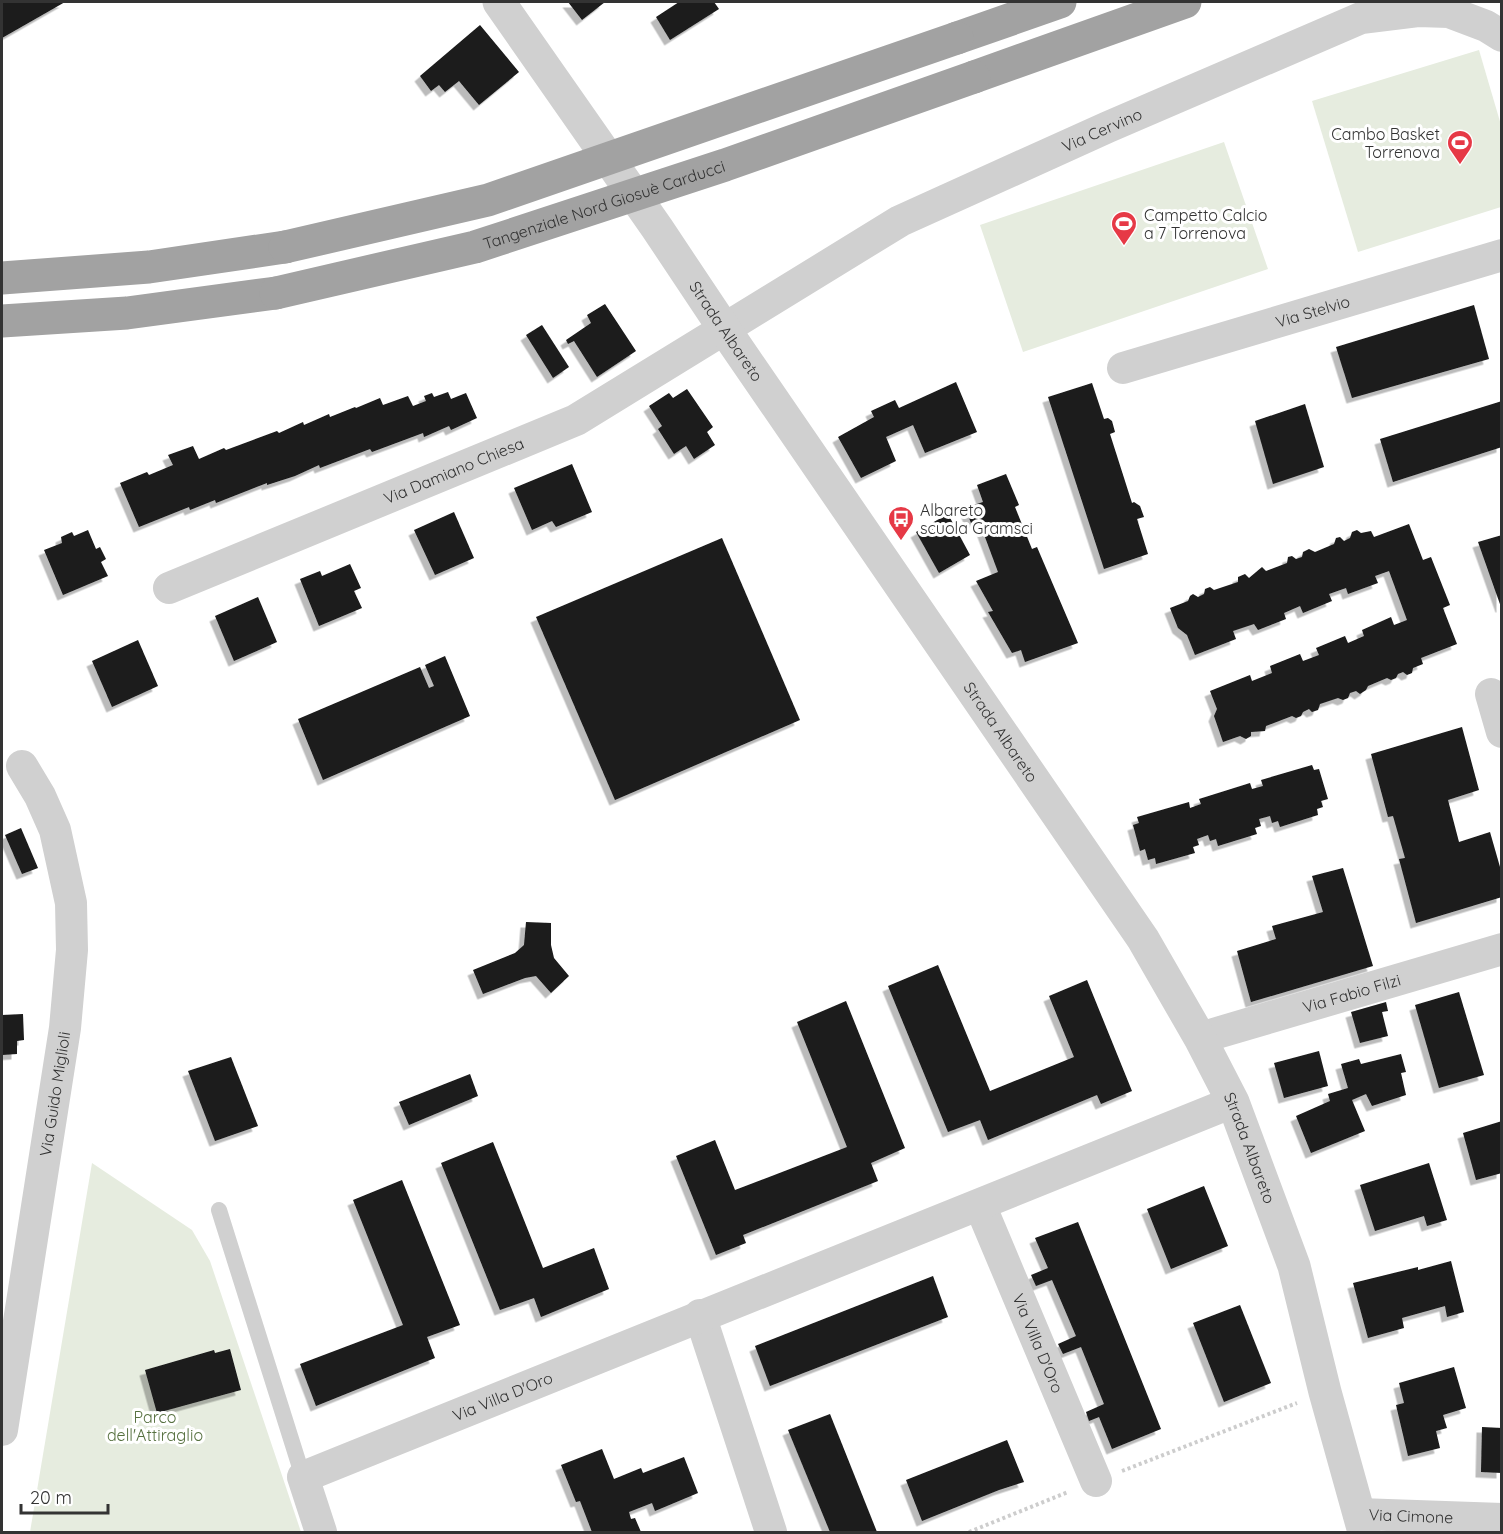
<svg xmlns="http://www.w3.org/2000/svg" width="1503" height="1534" font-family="Quicksand,sans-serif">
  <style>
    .green { fill: #e6ecdf }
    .building { fill: #1a1a1a; filter: url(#shadow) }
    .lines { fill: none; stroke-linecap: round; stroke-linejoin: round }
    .path { stroke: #cdcdcd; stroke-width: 4; stroke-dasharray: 3 3; stroke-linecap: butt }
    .service { stroke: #d0d0d0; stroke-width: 16 }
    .minor { stroke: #d0d0d0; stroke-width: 32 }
    .tertiary { stroke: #d0d0d0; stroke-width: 33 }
    .trunk { stroke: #a2a2a2; stroke-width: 33 }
    .trunk-bridge { stroke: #a2a2a2; stroke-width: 33 }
    .labels { text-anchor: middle; stroke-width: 6; stroke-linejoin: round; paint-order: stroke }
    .street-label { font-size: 16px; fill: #333; stroke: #fff }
    .poi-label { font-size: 16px; fill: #333; stroke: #fff; text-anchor: start }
    .park-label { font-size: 16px; fill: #56703f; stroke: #fff }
  </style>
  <defs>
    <filter id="shadow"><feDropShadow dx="-5.5" dy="5.5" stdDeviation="0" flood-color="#0004"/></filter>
  </defs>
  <rect width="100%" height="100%" fill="#fff"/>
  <!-- green -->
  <g class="green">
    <path d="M1479 50 1501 125V207L1358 252 1312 101Z"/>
    <path d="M1224 142 1268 269 1023 352 980 225Z"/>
    <path d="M92 1163 192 1230 210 1261 301 1532H30Z"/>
  </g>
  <!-- building -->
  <g class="building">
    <path d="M2 2H65L2 38Z"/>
    <path d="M568 2H605L582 20Z"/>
    <path d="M679 2H714L719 9 670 40 656 17Z"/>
    <path d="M480 25 519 72 479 105 459 81 445 92 439 85 431 91 420 76Z"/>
    <path d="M605 304 636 351 597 377 574 341 568 344 566 340 591 323 587 315Z"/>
    <path d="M1474 305 1489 359 1352 398 1336 347Z"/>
    <path d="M542 325 569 367 553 378 526 335Z"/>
    <path d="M956 382 977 432 925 453 913 425 886 437 896 461 861 478 838 437 874 417 871 411 895 400 899 408Z"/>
    <path d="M1092 383 1104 419 1108 418 1112 421 1115 432 1110 434 1132 503 1134 502 1140 506 1144 517 1137 519 1148 554 1104 569 1048 397Z"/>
    <path d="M687 389 713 427 707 432 715 445 694 459 686 446 674 454 658 429 662 426 649 406 669 393 673 398Z"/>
    <path d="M448 392 451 399 466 393 477 418 451 430 449 426 424 437 423 433 372 452 370 449 320 468 319 465 295 476 267 485V483L216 503 215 500 190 510 189 507 139 527 120 483 147 472 149 475 173 465 168 455 193 446 199 459 224 448 226 450 277 431 279 433 303 422 304 425 329 414 330 417 355 407 356 408 380 398 383 405 408 396 413 406 426 401 424 396 432 393 434 397Z"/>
    <path d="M1502 401V447L1393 482 1380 439Z"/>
    <path d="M1305 404 1324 467 1273 484 1255 421Z"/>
    <path d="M572 464 592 512 556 527 552 521 532 530 514 488Z"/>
    <path d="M1006 474 1019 505 1015 507 1032 549 1037 547 1078 643 1025 662 1021 650 1012 653 988 612 993 611 976 581 998 572 979 521 971 523 965 508 983 502 977 485Z"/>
    <path d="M454 512 474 558 435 575 414 530Z"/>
    <path d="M948 514 970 555 939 573 916 532Z"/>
    <path d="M1409 524 1423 560 1431 557 1450 605 1443 608 1457 644 1421 658 1423 664 1413 668 1412 673 1407 675 1403 672 1398 674 1396 678 1391 680 1387 678 1368 686 1366 690 1360 694 1356 691 1350 693 1348 698 1343 700 1338 698 1320 704 1318 710 1312 712 1309 709 1303 712 1301 716 1296 718 1292 716 1266 726 1265 731 1251 732V736L1246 739 1240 736 1223 742 1214 716 1217 709 1210 691 1250 675 1252 681 1272 673 1270 666 1300 654 1303 661 1319 655 1316 648 1345 636 1348 643 1364 636 1362 630 1391 617 1394 625 1407 620 1389 571 1375 576 1378 583 1348 594 1346 588 1329 594 1332 601 1303 613 1300 606 1284 613 1286 619 1258 630 1254 624 1233 631 1236 639 1195 655 1187 635 1178 628 1170 608 1188 601 1190 596 1193 594 1198 597 1204 594 1205 589 1210 587 1214 590 1238 582V577L1245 574 1249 578 1262 567 1266 571 1287 563 1288 557 1292 556 1296 559 1302 557 1303 552 1309 549 1315 552 1334 544 1336 538 1340 537 1344 541 1350 538 1352 532 1357 530 1361 533 1371 531 1374 537Z"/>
    <path d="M88 530 96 549 100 547 106 559 101 562 108 576 63 595 44 550 62 543 61 537 72 532 74 536Z"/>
    <path d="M1502 535V607H1501L1478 542Z"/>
    <path d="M722 538 800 720 615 800 536 617Z"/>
    <path d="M350 564 361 588 354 591 362 608 319 626 300 579 320 571 322 576Z"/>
    <path d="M258 597 277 642 234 661 215 616Z"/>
    <path d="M138 640 158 686 112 707 92 661Z"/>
    <path d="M445 656 470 716 323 780 298 719 420 667 429 688 434 686 425 665Z"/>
    <path d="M1462 727 1479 790 1448 800 1459 842 1490 832 1502 874V897L1416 923 1399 859 1405 858 1393 816 1388 817 1371 754Z"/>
    <path d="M1312 765 1314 770 1319 769 1328 799 1321 801 1323 807 1317 809 1318 815 1280 827 1278 821 1272 823 1270 816 1259 819 1261 826 1255 828 1257 834 1218 846 1216 839 1210 841 1208 835 1197 839 1199 845 1193 847 1195 853 1156 864 1155 858 1148 860 1145 849 1140 851 1133 825 1139 823 1137 817 1189 802 1190 808 1201 804 1199 799 1250 783 1252 789 1263 786 1261 780Z"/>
    <path d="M21 828 38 868 22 874 5 835Z"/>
    <path d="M1343 868 1373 966 1251 1002 1237 951 1276 939 1272 926 1323 912 1312 876Z"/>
    <path d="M526 922 551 923V945L554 958 569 976 551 993 536 976 525 978 483 994 473 970 515 953 524 945Z"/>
    <path d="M938 965 990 1091 1074 1057 1049 996 1087 980 1132 1091 1101 1104 1097 1095 988 1140 980 1120 948 1132 888 986Z"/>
    <path d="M1459 992 1484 1075 1439 1088 1415 1005Z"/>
    <path d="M846 1001 905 1148 871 1163 878 1181 743 1235 746 1243 716 1255 676 1156 715 1140 735 1190 847 1147 797 1022Z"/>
    <path d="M1386 1002 1388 1011 1382 1012 1388 1036 1360 1043 1351 1012Z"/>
    <path d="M23 1014 24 1040 17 1041V1054L2 1055V1015Z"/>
    <path d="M1319 1051 1328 1086 1284 1098 1274 1063Z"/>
    <path d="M1401 1054 1406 1072 1401 1073 1406 1095 1372 1106 1366 1094 1352 1100 1365 1131 1311 1153 1296 1116 1330 1101 1328 1094 1348 1088 1341 1064 1359 1059 1361 1064Z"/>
    <path d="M231 1057 258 1126 215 1141 188 1071Z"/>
    <path d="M470 1074 478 1096 409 1125 399 1102Z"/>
    <path d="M1502 1121V1173L1476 1180 1463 1133Z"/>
    <path d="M493 1142 543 1268 594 1248 609 1289 541 1317 534 1298 500 1310 441 1163Z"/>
    <path d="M1429 1163 1447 1220 1427 1226 1424 1216 1375 1231 1360 1185Z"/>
    <path d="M402 1180 460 1325 427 1337 435 1358 316 1406 300 1364 403 1325 353 1200Z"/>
    <path d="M1204 1186 1228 1246 1171 1269 1147 1209Z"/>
    <path d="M1078 1222 1161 1429 1112 1449 1099 1417 1089 1421 1086 1412 1104 1404 1081 1347 1063 1354 1058 1344 1076 1336 1052 1280 1036 1286 1031 1275 1048 1268 1035 1238Z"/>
    <path d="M1451 1261 1464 1312 1447 1317 1445 1306 1402 1318 1404 1328 1368 1338 1353 1283 1418 1267V1270Z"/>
    <path d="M933 1276 948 1317 770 1386 755 1346Z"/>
    <path d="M1240 1305 1271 1383 1224 1402 1193 1323Z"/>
    <path d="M230 1349 241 1390 157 1413 145 1370 214 1350 215 1353Z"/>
    <path d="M1454 1367 1466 1408 1443 1415 1447 1428 1436 1431 1440 1448 1408 1456 1396 1405 1404 1403 1399 1383Z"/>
    <path d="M830 1414 877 1532H830L788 1430Z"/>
    <path d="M1482 1427 1502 1428V1473L1481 1472Z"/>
    <path d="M1007 1440 1024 1482 999 1490 922 1521 906 1480Z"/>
    <path d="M602 1449 614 1479 641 1468 643 1473 684 1457 698 1493 655 1511 652 1503 629 1512 631 1519 635 1518 641 1532H592L580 1501 576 1502 561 1465Z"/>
  </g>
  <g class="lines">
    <!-- path -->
    <g class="path">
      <path d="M1122 1471 1297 1403"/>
      <path d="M969 1532 1068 1492"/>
    </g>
    <!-- service -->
    <path class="service" d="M219 1210 303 1477"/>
    <!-- minor -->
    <g class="minor">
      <path id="s1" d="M1123 368 1502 255"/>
      <path id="s2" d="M169 588 576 420 900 221 1108 127 1361 18 1418 11 1449 12 1486 26 1502 36"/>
      <path d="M1491 694 1502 732"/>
      <path id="s3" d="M1200 1038 1502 949"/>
      <path id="s4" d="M980 1205 1096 1481"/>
      <path d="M700 1315 771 1532"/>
      <path id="s5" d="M2 1430 65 1028 72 950 71 903 55 830 40 796 22 766"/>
      <path id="s6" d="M1359 1514 1502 1519"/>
      <path id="s7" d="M321 1532 303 1477C613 1351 924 1228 1233 1102"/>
    </g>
    <!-- tertiary -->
    <path class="tertiary" id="s8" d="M499 2 657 228 725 330 1143 939 1200 1038 1233 1102 1294 1266 1325 1392 1364 1532"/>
    <!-- trunk -->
    <g class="trunk">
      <path d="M957 38 1060 2"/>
      <path d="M974 77 1185 2"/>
      <path d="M2 278 149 267 285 247"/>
      <path d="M2 321 127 313 276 293"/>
    </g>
    <!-- trunk-bridge -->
    <g class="trunk-bridge">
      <path d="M285 247 488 200 957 38"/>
      <path id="s9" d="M276 293 475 247 725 165 974 77"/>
    </g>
  </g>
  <!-- icons -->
  <defs>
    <symbol id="stadium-pin" viewBox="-11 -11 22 30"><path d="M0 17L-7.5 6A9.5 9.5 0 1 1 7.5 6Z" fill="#e63946" stroke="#fff"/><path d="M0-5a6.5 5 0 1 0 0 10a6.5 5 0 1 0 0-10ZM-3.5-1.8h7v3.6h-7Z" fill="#fff"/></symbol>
    <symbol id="bus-pin" viewBox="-11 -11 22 30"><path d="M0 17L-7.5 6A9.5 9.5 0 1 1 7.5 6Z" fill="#e63946" stroke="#fff"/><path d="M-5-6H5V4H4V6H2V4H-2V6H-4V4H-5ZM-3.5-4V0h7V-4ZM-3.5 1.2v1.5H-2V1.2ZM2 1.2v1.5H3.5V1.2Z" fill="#fff"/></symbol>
  </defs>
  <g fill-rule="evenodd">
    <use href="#stadium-pin" x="1445" y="128" width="30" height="40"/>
    <use href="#stadium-pin" x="1109" y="209" width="30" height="40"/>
    <use href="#bus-pin" x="886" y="504" width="30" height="40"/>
  </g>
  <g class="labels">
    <!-- street labels -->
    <g class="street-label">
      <text dy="6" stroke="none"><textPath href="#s2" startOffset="1042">Via Cervino</textPath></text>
      <text dy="6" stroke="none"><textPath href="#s9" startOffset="340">Tangenziale Nord Giosuè Carducci</textPath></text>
      <text dy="6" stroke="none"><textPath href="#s1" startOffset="198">Via Stelvio</textPath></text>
      <text dy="6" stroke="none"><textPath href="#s8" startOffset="400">Strada Albareto</textPath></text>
      <text dy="6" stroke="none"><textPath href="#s2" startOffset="308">Via Damiano Chiesa</textPath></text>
      <text dy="6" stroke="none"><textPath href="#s8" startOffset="886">Strada Albareto</textPath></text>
      <text dy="6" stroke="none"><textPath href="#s3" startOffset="158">Via Fabio Filzi</textPath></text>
      <text dy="6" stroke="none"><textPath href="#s5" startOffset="340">Via Guido Miglioli</textPath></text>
      <text dy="6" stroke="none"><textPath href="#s8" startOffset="1372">Strada Albareto</textPath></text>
      <text dy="6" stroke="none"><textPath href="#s4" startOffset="150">Via Villa D'Oro</textPath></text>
      <text dy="6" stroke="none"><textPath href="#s7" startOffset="273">Via Villa D'Oro</textPath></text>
      <text dy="6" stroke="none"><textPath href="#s6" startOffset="52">Via Cimone</textPath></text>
    </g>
    <!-- poi labels -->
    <g class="poi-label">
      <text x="1440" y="140" text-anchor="end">Cambo Basket<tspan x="1440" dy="18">Torrenova</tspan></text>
      <text x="1144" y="221">Campetto Calcio<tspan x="1144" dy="18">a 7 Torrenova</tspan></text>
      <text x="920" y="516">Albareto<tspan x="920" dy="18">scuola Gramsci</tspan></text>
    </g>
    <!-- park labels -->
    <g class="park-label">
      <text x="155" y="1423">Parco<tspan x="155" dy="18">dell'Attiraglio</tspan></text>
    </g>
  </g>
  <!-- border -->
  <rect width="1503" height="1534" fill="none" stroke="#333333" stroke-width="6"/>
  <!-- scale -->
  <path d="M21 1504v9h87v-9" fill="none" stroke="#333333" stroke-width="3"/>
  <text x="30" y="1504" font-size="18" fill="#333333" stroke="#ffffff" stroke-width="4.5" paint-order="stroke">20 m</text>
</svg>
